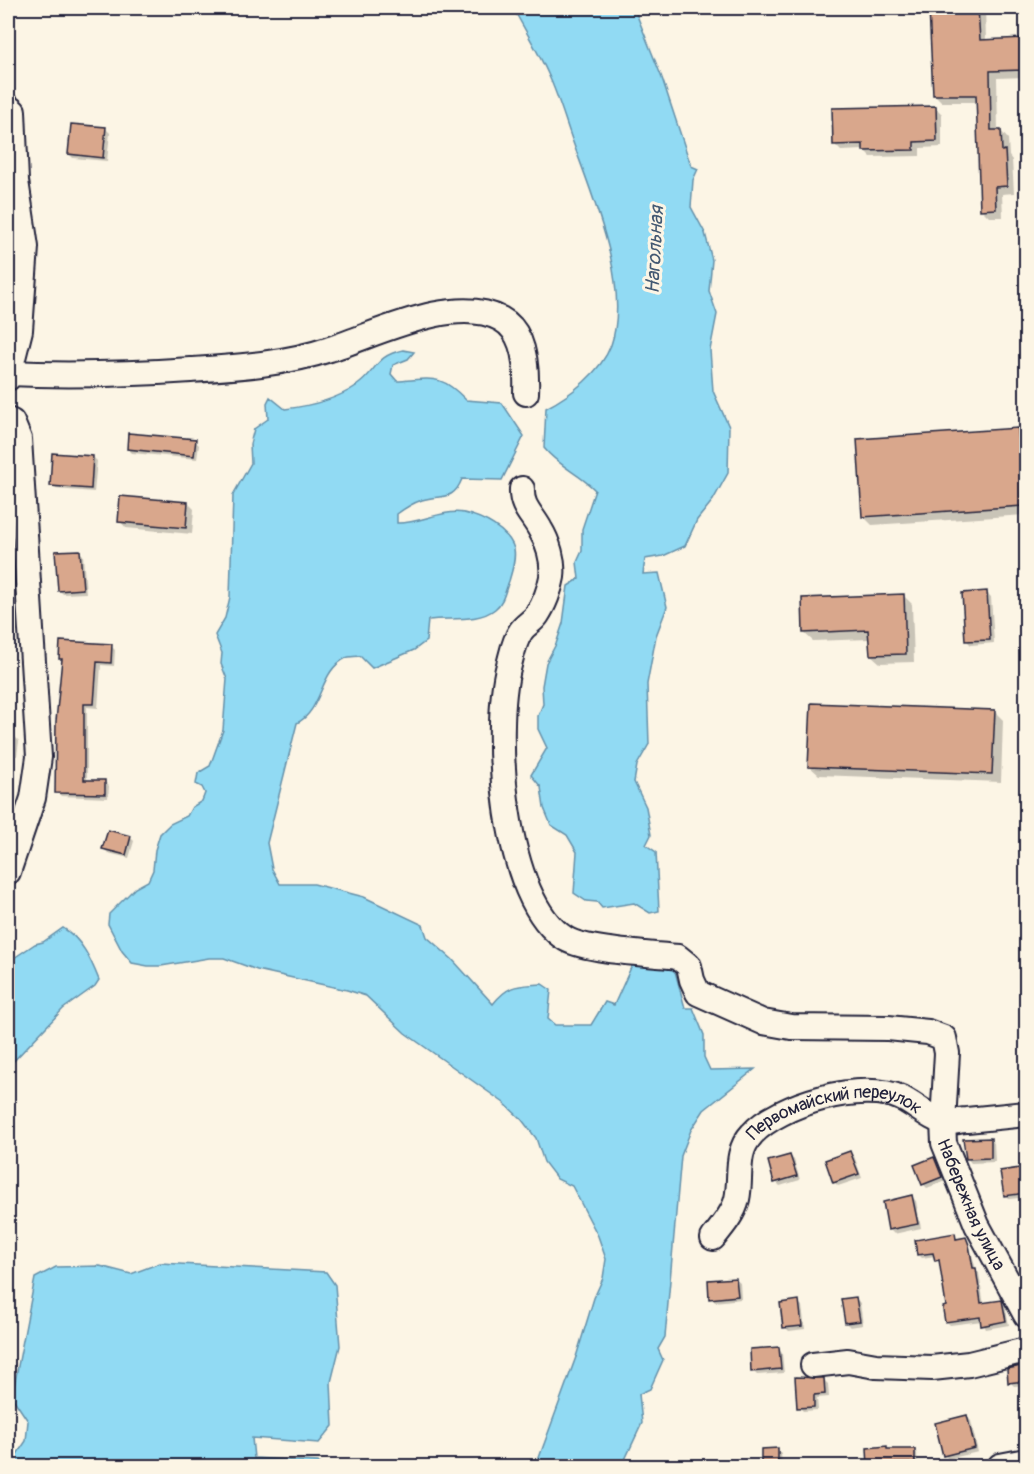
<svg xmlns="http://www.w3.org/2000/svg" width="1034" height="1474" font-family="Pangolin,sans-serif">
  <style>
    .water { fill: #91daf3; stroke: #6590a9; stroke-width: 1.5 }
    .shadow { fill: #0003 }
    .building { fill: #d9a78c; stroke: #22223b; stroke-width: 1.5 }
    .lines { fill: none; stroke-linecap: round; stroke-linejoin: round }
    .minor-casing { stroke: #22223b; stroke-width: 28 }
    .minor { stroke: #fcf5e5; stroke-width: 24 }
    .labels { text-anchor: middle; stroke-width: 6; stroke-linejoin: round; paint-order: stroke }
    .street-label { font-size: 18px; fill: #22223b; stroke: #fcf5e5 }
    .water-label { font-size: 20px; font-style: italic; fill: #435972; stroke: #fcf5e5 }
  </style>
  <rect width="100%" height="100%" fill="#fcf5e5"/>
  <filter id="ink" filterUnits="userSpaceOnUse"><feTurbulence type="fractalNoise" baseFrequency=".0167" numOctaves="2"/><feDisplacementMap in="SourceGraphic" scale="12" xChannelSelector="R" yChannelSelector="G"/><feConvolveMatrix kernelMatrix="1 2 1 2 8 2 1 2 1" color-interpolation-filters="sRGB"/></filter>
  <g filter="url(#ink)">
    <!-- water -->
    <g class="water">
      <path d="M513 8H634L662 78 691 166 698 169 693 180 691 207 705 233 712 260 709 291 717 314 710 350 713 391 729 427 728 473 713 500 697 520 685 546 663 556 645 559 643 574 659 573 667 607 656 636 647 684 649 744 637 765 634 782 646 807 651 835 646 845 656 852 659 911 650 913 634 903 602 908 597 902 586 901 574 893 577 852 567 835 551 825 544 808 541 787 531 775 547 748 538 729V716L543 704 542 686 546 663 556 644 563 623 568 586 579 579 577 562 582 551V529L595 490C580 474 558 466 544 448L546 408C571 395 601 372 611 345 631 288 594 200 574 145 566 123 559 98 549 76 539 53 525 30 513 8Z"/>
      <path d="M403 350 414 352 408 359 393 365 391 374 397 381C432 379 440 373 466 400L502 403 524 436 502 480 462 479C453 502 442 494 422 500 413 503 405 508 397 514V523C419 524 442 509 464 513 482 517 509 530 514 549 516 559 512 571 509 581 505 591 504 602 495 609 478 623 449 617 428 620L426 641 414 650 372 668 360 656C356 657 349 656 346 658 319 671 323 710 297 723L267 843 272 869 280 884H314L364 897 423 925 427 937 452 959 493 1004C509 984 517 986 542 984L551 990 548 1019 555 1025H591L605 1002 614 1005 633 963 673 964 685 1008H693L704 1035V1057L710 1070 755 1069 704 1110 691 1130 681 1156 665 1337 658 1349 663 1360 650 1389 639 1394 642 1423 622 1466H536L576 1357 594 1298 603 1278 606 1259 598 1236 572 1186 557 1179 544 1162 536 1138 522 1120 504 1103 405 1033 366 996 347 990 257 970 224 958H209L161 966H148L132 963 122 951 108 924 109 914 135 888 148 881 153 870 155 850 160 834 170 824 187 816 192 807 202 801 205 793 202 787 196 784 198 773 210 766 223 730 227 679 221 664 222 653 215 635 225 618 230 597 233 495 251 463 250 444 254 429 268 419 267 403 270 397 285 409C309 406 336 400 356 386 377 372 374 356 403 350Z"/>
      <path d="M63 928C82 939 91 960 99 980L95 986 63 1009 8 1067V966L14 958 35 944 43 942Z"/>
      <path d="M160 1263 326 1272 335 1285 340 1346 331 1382 333 1426 319 1443 252 1438 254 1458 318 1462 321 1466H9L26 1441 28 1421 12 1397 35 1278 56 1267 100 1266 131 1274Z"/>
    </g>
    <!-- shadow -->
    <g class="shadow">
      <path d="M931 8H985L986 41 1026 40V77L997 78 998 132 1001 131 1008 139 1009 156 1012 160 1014 193 1002 194 1003 217H989L982 210 978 102H942L934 94Z"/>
      <path d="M935 107 942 114V147L920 148V156L871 157 864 150 841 151 834 144Z"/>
      <path d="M106 129 110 133 107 161 73 158 69 154Z"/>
      <path d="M1018 430 1026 438V515L872 525 863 516Z"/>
      <path d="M195 441 199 445 197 459 132 453 128 449Z"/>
      <path d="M93 457 97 461 94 492 55 489 51 485Z"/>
      <path d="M188 503 194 509 192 534 126 528 120 521Z"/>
      <path d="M79 551 83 555 86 593 63 594 59 590Z"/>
      <path d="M987 593 991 597 994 643 971 645 967 641Z"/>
      <path d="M903 595 912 604 914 662 880 663 871 655 870 639 813 641 804 633Z"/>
      <path d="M111 646 115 650 114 666 101 665 98 708 87 707V781L105 782 109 786 108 798 61 796 57 792 63 661 61 659Z"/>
      <path d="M994 711 1003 720 1001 782 819 775 810 767Z"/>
      <path d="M8 735 15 737 19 741 17 756 8 755Z"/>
      <path d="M130 837 134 841 129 858 108 853 104 849Z"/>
      <path d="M990 1139 994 1143 995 1162 971 1163 967 1158Z"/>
      <path d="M850 1152 854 1156 862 1178 838 1186 834 1182Z"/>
      <path d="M790 1156 794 1160 800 1180 780 1186 776 1182Z"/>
      <path d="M934 1158 938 1162 945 1181 927 1188 923 1184Z"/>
      <path d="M1026 1169V1207H1024L1020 1203 1019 1198 1009 1199 1005 1195 1002 1172Z"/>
      <path d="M912 1197 916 1201 921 1228 894 1234 890 1230Z"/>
      <path d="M954 1234 958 1240 966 1239 969 1243 976 1270 979 1273 984 1305 1001 1302 1005 1305 1009 1325 986 1329 982 1321 950 1325 946 1321 948 1308 940 1264 935 1256 922 1258 918 1254Z"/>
      <path d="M1025 1243H1026V1265Z"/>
      <path d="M735 1279 740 1283 741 1299 715 1302 711 1298Z"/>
      <path d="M856 1299 860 1303 863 1325 850 1327 846 1323Z"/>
      <path d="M798 1302 802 1306 805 1329 789 1331 785 1327Z"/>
      <path d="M778 1349 782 1353 784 1373 757 1375 753 1371Z"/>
      <path d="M1026 1366V1385L1014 1386 1010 1382 1008 1371Z"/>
      <path d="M824 1380 828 1384 829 1397 817 1398 818 1410 803 1411 799 1407Z"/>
      <path d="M967 1417 971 1421 978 1452 948 1459 944 1455Z"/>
      <path d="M886 1448 890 1451 914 1450 917 1453 918 1465 870 1466Z"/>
      <path d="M777 1450 781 1454 782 1466H763Z"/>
    </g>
    <!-- building -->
    <g class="building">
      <path d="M929 8H978L980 40 1026 38V70L990 71 991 130H1001L1002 151 1005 150 1007 186 995 187 996 209 980 210 976 95H933Z"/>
      <path d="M936 106 937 141 914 142V150L863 151V144L833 145 832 108Z"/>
      <path d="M71 124 106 127 103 158 68 154Z"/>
      <path d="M1018 428 1023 506 862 517 857 439Z"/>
      <path d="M128 433 196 439 194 456 127 449Z"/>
      <path d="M52 453 93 456 91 489 50 486Z"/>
      <path d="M120 496 188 502 186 528 118 522Z"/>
      <path d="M80 550 83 589 58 591 55 551Z"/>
      <path d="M987 591 990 640 965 641 962 593Z"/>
      <path d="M904 594 906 654 870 655 868 630 803 633 802 598Z"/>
      <path d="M60 641 112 644 111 663 97 662 94 704H84V780H105V794L55 793 56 721 62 659H59Z"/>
      <path d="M811 703 995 710 992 774 808 767Z"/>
      <path d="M108 830 131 836 126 855 102 849Z"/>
      <path d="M991 1138V1158L966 1159 963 1139Z"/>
      <path d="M850 1151 859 1174 833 1183 825 1160Z"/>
      <path d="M790 1155 797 1176 774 1183 768 1161Z"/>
      <path d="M934 1157 942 1177 922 1185 914 1165Z"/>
      <path d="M1026 1167V1193L1004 1196 1000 1171Z"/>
      <path d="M912 1195 918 1224 888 1230 883 1202Z"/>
      <path d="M955 1233 956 1239 966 1237 969 1245 973 1268H976L981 1303 1002 1300 1006 1321 981 1326 980 1317 945 1322 943 1310V1307L946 1306 939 1260 935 1261 933 1253 917 1255 915 1240Z"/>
      <path d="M736 1278 738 1296 709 1299 708 1280Z"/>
      <path d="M856 1297 860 1321 845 1323 841 1299Z"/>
      <path d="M799 1300 802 1326 783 1328 780 1303Z"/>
      <path d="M779 1347 781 1369 751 1372 750 1349Z"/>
      <path d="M1026 1365V1381L1008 1383 1007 1369Z"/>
      <path d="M795 1377 824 1378 825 1394 814 1395V1407L797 1408Z"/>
      <path d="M967 1415 975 1448 943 1456 935 1423Z"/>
      <path d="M887 1446V1449H915V1463H888L889 1467H868L867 1448Z"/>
      <path d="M778 1448V1467H761V1449Z"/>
    </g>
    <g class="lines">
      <defs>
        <g id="minor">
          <path d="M8 107 13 111 16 181 26 247 20 330 8 378"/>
          <path d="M9 373C70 376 130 374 191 370 237 367 286 364 330 349 375 335 454 294 501 319 525 332 527 369 526 393"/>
          <path d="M8 420 12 422 19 439 39 757 33 798 8 872"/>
          <path id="s1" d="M522 489C521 507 532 514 540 529 548 542 554 561 552 577 550 589 544 605 537 615 533 621 525 625 521 631 514 641 512 654 509 665 492 729 503 902 566 939 587 951 651 954 678 957L689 966 692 980 698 993 763 1022 791 1027 888 1028 928 1032 944 1038 947 1053 943 1122 944 1143 977 1225 1026 1315"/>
          <path id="s2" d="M713 1238C722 1227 734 1213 737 1199 742 1177 734 1153 752 1134 779 1104 863 1080 901 1098 913 1103 933 1121 945 1122 952 1123 960 1120 967 1120 987 1118 1007 1116 1026 1114"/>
          <path d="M813 1365 848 1361 876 1366 932 1368 969 1364 1026 1350"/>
          <path d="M1000 1466 1026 1461"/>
        </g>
      </defs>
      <!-- minor casing -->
      <use href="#minor" class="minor-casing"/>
      <!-- minor -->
      <use href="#minor" class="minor"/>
    </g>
  </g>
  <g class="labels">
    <!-- street labels -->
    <g class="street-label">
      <text dy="6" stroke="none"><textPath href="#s2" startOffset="204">Первомайский переулок</textPath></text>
      <text dy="6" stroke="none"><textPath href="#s1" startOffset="1070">Набережная улица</textPath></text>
    </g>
    <!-- water labels -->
    <g class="water-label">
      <text transform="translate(654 250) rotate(-87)" y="7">Нагольная</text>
    </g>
  </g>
  <!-- margin -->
  <rect width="1034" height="1474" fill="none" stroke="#fcf5e5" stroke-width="30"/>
  <rect x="15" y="15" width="1004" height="1444" fill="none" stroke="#22223b" stroke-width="2" filter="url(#ink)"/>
</svg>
